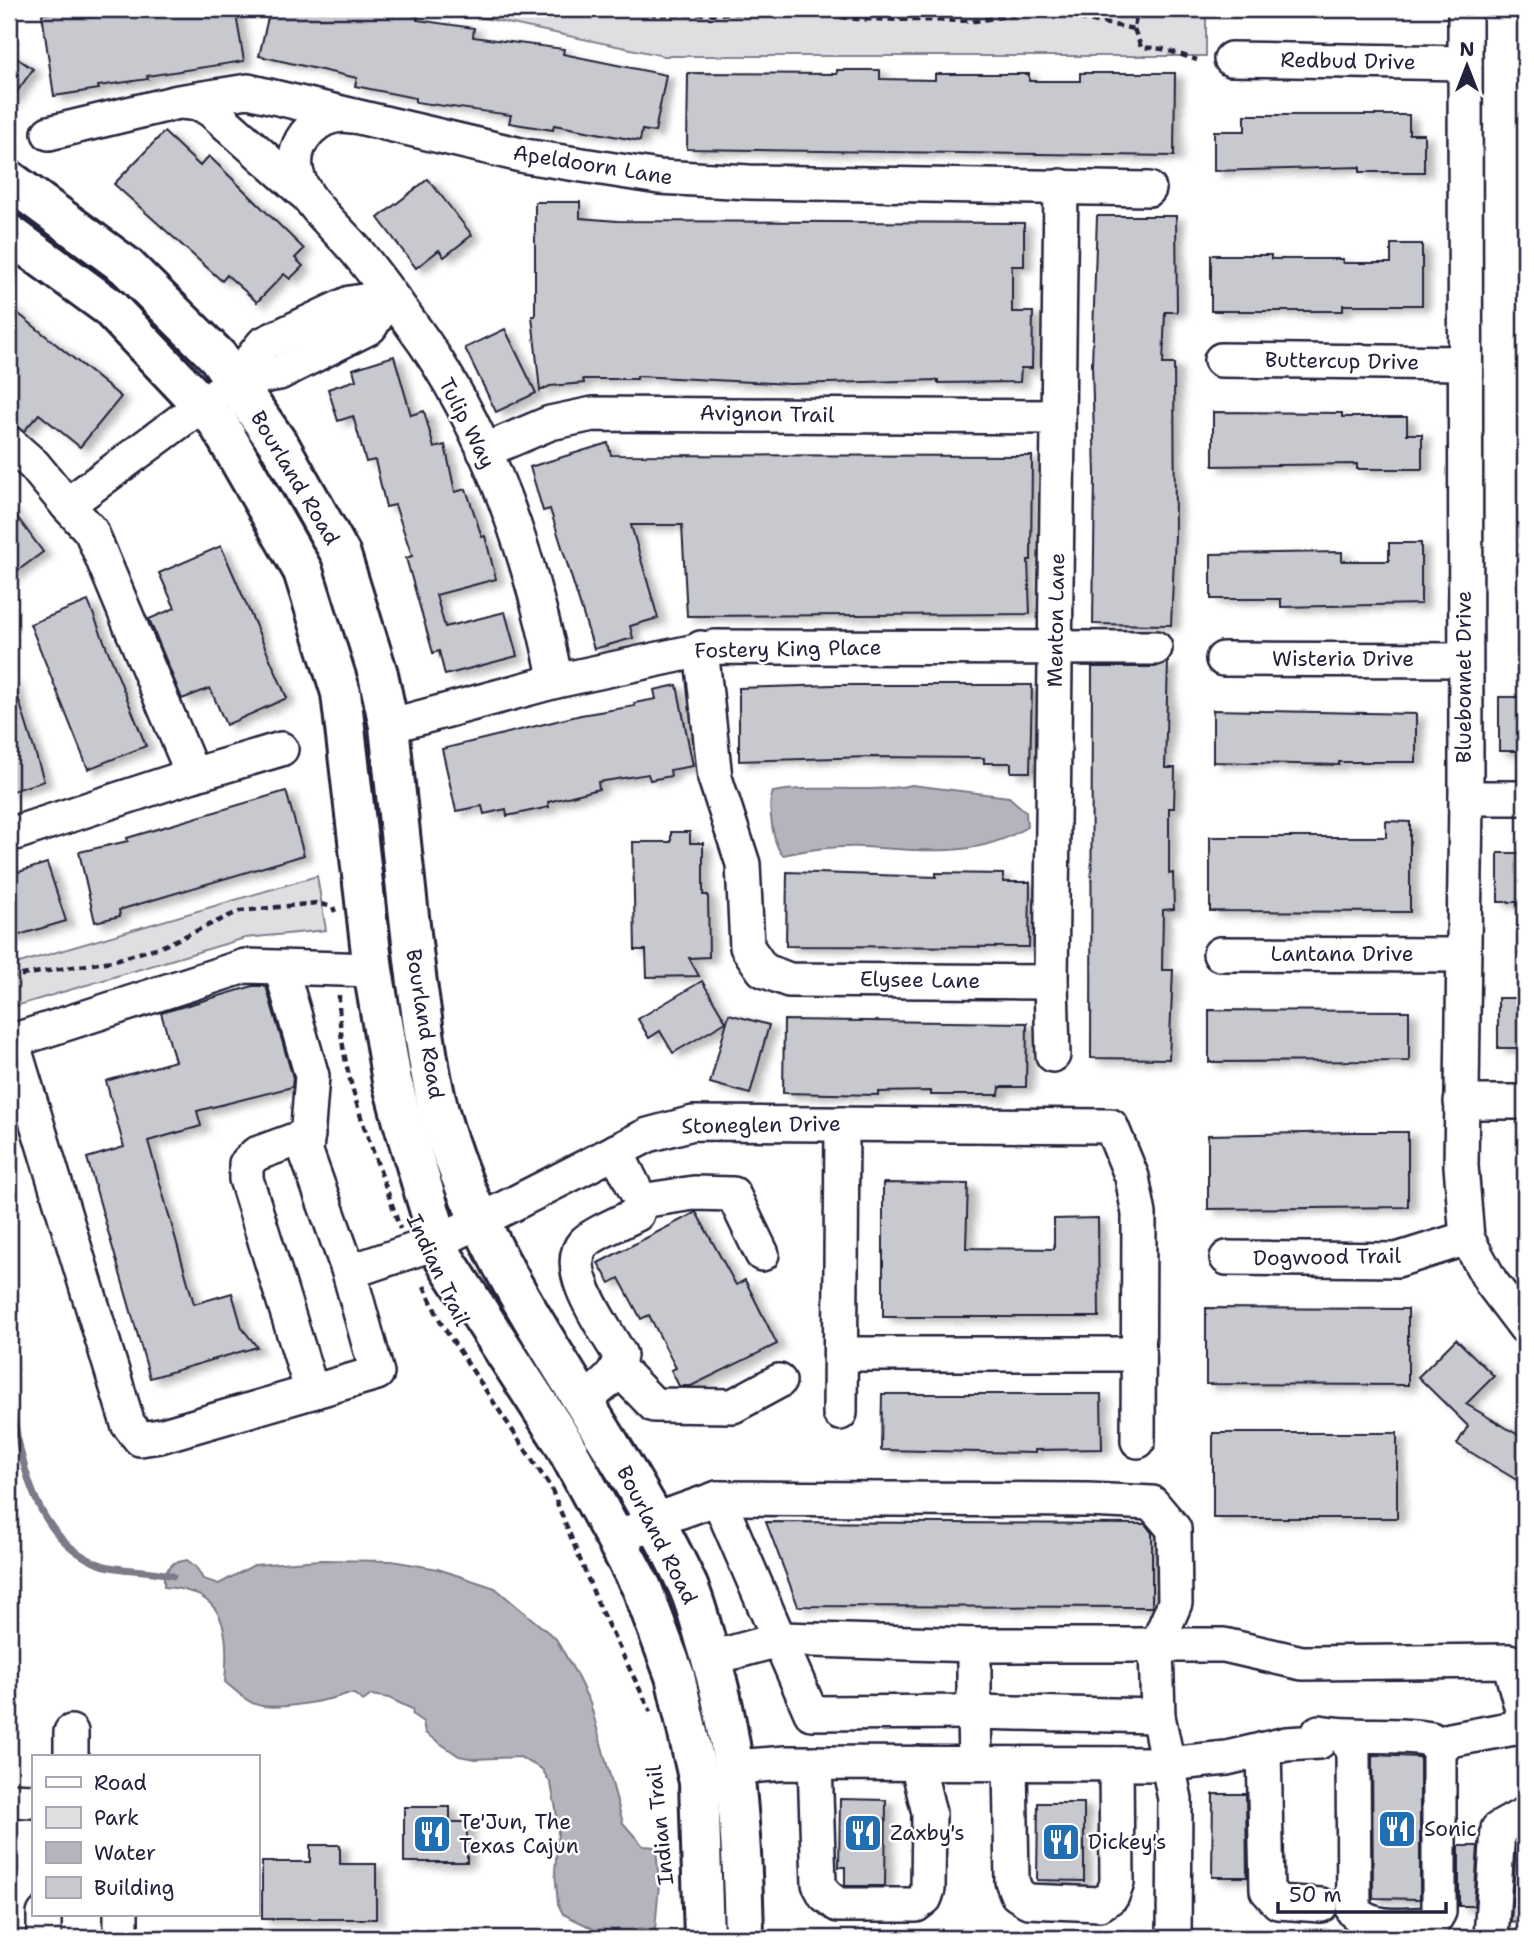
<svg xmlns="http://www.w3.org/2000/svg" width="1534" height="1947" font-family="'Shantell Sans',sans-serif">
  <style>
    .green { fill: #dfdfe2; stroke: #80808e; stroke-width: 2 }
    .water { fill: #b4b4bc; stroke: #7a7a88; stroke-width: 2 }
    .lines { fill: none; stroke-linecap: round; stroke-linejoin: round }
    .stream { stroke: #7a7a88; stroke-width: 7 }
    .building { fill: #c8c8cf; stroke: #22223b; stroke-width: 2; filter: url(#shadow) }
    .minor-casing { stroke: #22223b; stroke-width: 38 }
    .major-casing { stroke: #22223b; stroke-width: 44 }
    .path { stroke: #22223b; stroke-width: 4.5; stroke-dasharray: 7 5; stroke-linecap: butt }
    .minor { stroke: #fff; stroke-width: 33 }
    .major { stroke: #fff; stroke-width: 38 }
    .labels { text-anchor: middle; stroke-width: 5; stroke-linejoin: round; paint-order: stroke }
    .street-label { font-size: 21px; fill: #22223b; stroke: #fff }
    .poi-label { font-size: 21px; fill: #22223b; stroke: #fff; text-anchor: start }
  </style>
  <defs>
    <filter id="shadow"><feDropShadow dx="8" dy="4.5" stdDeviation="3.5" flood-color="#0004"/></filter>
  </defs>
  <rect width="100%" height="100%" fill="#fff"/>
  <filter id="ink" filterUnits="userSpaceOnUse"><feTurbulence type="fractalNoise" baseFrequency=".0143" numOctaves="2"/><feDisplacementMap in="SourceGraphic" scale="14" xChannelSelector="R" yChannelSelector="G"/><feConvolveMatrix kernelMatrix="1 2 1 2 8 2 1 2 1" color-interpolation-filters="sRGB"/></filter>
  <g filter="url(#ink)">
    <!-- green -->
    <g class="green">
      <path d="M441 9H1206V56H664Z"/>
      <path d="M317 876 326 930 245 938 9 1008V966Z"/>
    </g>
    <!-- water -->
    <g class="water">
      <path d="M912 785 1009 797 1026 812 1027 827C976 859 921 850 864 847 836 846 810 849 783 855 773 846 767 805 773 792 819 784 866 794 912 785Z"/>
      <path d="M187 1560 196 1567 203 1579 219 1584 254 1565 320 1560 392 1561 438 1569 495 1588 556 1639 575 1672 590 1703 623 1823 643 1846 656 1847 659 1884 655 1930 638 1928 635 1934 612 1938 563 1914 558 1904 555 1872 558 1832 556 1809 551 1784 542 1769 520 1757 475 1759 459 1756 425 1733 423 1722 413 1715 412 1709 389 1698 371 1695 363 1701 354 1694H347C326 1701 284 1709 262 1706 248 1704 235 1690 225 1682 229 1630 227 1591 164 1587V1573L174 1563Z"/>
    </g>
    <g class="lines">
      <!-- stream -->
      <path class="stream" d="M9 1396C22 1457 30 1532 94 1562 119 1573 148 1568 173 1576"/>
    </g>
    <!-- building -->
    <g class="building">
      <path d="M87 9 88 17 135 9H235L244 61 147 76 148 79 98 86 99 89 54 96 42 14Z"/>
      <path d="M270 9H383L418 16 417 20 474 28 473 37 564 49 563 54 666 75 655 132 642 130 640 141 554 125 553 130 509 123 511 115 415 102V98L355 86 357 78 259 56Z"/>
      <path d="M9 53 33 69 9 103Z"/>
      <path d="M837 70H880V79L935 80V74H1029V81H1080V73H1175L1174 156 687 149 688 73 837 74Z"/>
      <path d="M1245 115H1409V134H1424V172H1360V167L1214 171V131H1245Z"/>
      <path d="M164 132 200 166 209 156 304 249 295 258 303 266 290 279 284 274 257 302 227 275 222 281 114 184Z"/>
      <path d="M428 179 472 235 444 257 439 250 416 268 378 218Z"/>
      <path d="M535 202H580V218L617 221 1024 223V266H1012V312H1033L1032 368H1021L1020 382 938 383V380L790 384 637 376V379H583L584 383 550 386 540 391 532 316H535Z"/>
      <path d="M1097 216H1176L1177 312H1165L1163 364H1174L1175 535 1171 625 1093 624 1095 476 1092 364Z"/>
      <path d="M1391 244H1422V305H1343V311H1211V255H1271V259H1343V263H1391Z"/>
      <path d="M9 306 121 397 80 447 39 414 24 431 9 424Z"/>
      <path d="M505 329 536 393 496 412 465 348Z"/>
      <path d="M394 356 411 415 424 411 434 448 445 445 455 492 466 489 482 537 485 536 496 579 436 595 445 627 505 612 517 656 445 675 439 651 433 653 406 558 412 556 395 505 386 507 375 460 366 462 353 416 338 421 328 389 356 380 353 369Z"/>
      <path d="M1213 412 1342 413V417H1407V434H1422V469H1357V464L1213 466Z"/>
      <path d="M608 443 611 455 1032 456 1031 560H1028L1030 614 687 616 682 525H631L658 618 630 626 633 638 594 649 550 509 543 511 530 467Z"/>
      <path d="M9 506 43 552 9 577Z"/>
      <path d="M1389 543H1421V604L1281 607V599H1211V554L1342 552V561H1389Z"/>
      <path d="M221 546 287 698 226 725 210 688 182 699 149 619 175 608 159 573Z"/>
      <path d="M88 601 146 746 88 769 30 624Z"/>
      <path d="M1168 662 1165 768H1175L1174 808H1169V874L1173 873 1174 909 1163 910 1162 970H1173L1169 1059 1091 1058 1092 667H1155Z"/>
      <path d="M13 681 44 781 9 792V682Z"/>
      <path d="M677 685 693 766 670 770 671 776 650 780 648 774 598 782 599 789 548 802 549 807 507 816 506 809 484 814 482 806 456 811 442 749 581 715 635 706 634 703 656 699 654 690Z"/>
      <path d="M834 685H1032L1030 772H1011V763H984V758L869 757 739 761V688Z"/>
      <rect x="1499" y="697" width="26" height="54"/>
      <path d="M1213 710 1416 714V762H1339V765L1213 762Z"/>
      <path d="M286 791 304 855 119 910 120 916 95 922 79 852 128 841 127 838Z"/>
      <path d="M1386 821 1410 822V912L1210 911V837H1386Z"/>
      <path d="M671 832H690V843H703V895H708L709 957 689 958 699 976 647 977 646 950H635L633 842H671Z"/>
      <rect x="1498" y="853" width="27" height="49"/>
      <path d="M47 863 66 921 9 938V875Z"/>
      <path d="M787 872 936 877V873L1003 874V882H1030L1029 947 786 946Z"/>
      <path d="M702 981 726 1022 673 1053 660 1031 649 1038 638 1019Z"/>
      <path d="M253 986H266L293 1078 292 1087 197 1111 201 1126 148 1141 194 1304 232 1293 242 1328 257 1347 150 1378 87 1158 124 1147 106 1081 175 1061 161 1013Z"/>
      <rect x="1498" y="998" width="27" height="50"/>
      <path d="M1209 1010 1409 1011V1061L1209 1062Z"/>
      <path d="M729 1014 769 1025 750 1094 710 1083Z"/>
      <path d="M784 1020 1027 1023 1026 1087H1000L999 1095H931V1091L878 1092V1095L783 1093Z"/>
      <path d="M1352 1132H1408V1207L1208 1209V1135Z"/>
      <path d="M883 1183 968 1184 966 1248 1054 1249V1219L1098 1218 1099 1317H883Z"/>
      <path d="M696 1212 736 1285 745 1280 777 1344 691 1386H679L671 1370 676 1368 649 1315 641 1319 619 1278 610 1283 598 1263Z"/>
      <path d="M1206 1308 1408 1309V1385L1206 1384Z"/>
      <path d="M1456 1339 1494 1376 1466 1404 1525 1439V1485L1457 1444 1468 1426 1418 1377Z"/>
      <path d="M882 1394H1101L1102 1449 1035 1450V1453L881 1450Z"/>
      <rect x="1213" y="1433" width="184" height="85"/>
      <path d="M766 1522 1145 1524 1152 1533V1607L798 1606Z"/>
      <path d="M1372 1755 1420 1757V1899L1373 1898Z"/>
      <path d="M1213 1794H1246L1247 1877H1212Z"/>
      <path d="M840 1799 886 1800 885 1886H845V1867H839Z"/>
      <path d="M1038 1803H1084V1881L1037 1880Z"/>
      <path d="M404 1807H450V1822H467V1862H404Z"/>
      <path d="M310 1845H340V1864H376V1919H262V1862H310Z"/>
      <path d="M1459 1846H1478L1474 1906H1459Z"/>
      <path d="M1516 1846H1525V1922H1511Z"/>
    </g>
    <g class="lines">
      <defs>
        <g id="minor">
          <path d="M1465 9 1466 798 1461 1166 1467 1238 1491 1282 1525 1327"/>
          <path d="M1231 59 1465 63"/>
          <path d="M181 102 201 104 212 111 303 192"/>
          <path d="M352 116C319 110 289 141 297 174 303 200 341 232 358 253 377 276 395 301 412 325 489 429 530 556 556 681"/>
          <path d="M49 133 178 102 248 91 525 156 659 177 749 182 1149 189"/>
          <path d="M1221 360 1464 363"/>
          <path d="M234 381 279 373 370 327 389 297"/>
          <path d="M9 443 34 465 67 505"/>
          <path d="M484 451 550 423 593 414 1058 417"/>
          <path d="M701 648 715 778 743 864 747 947 763 970 789 980 1051 982"/>
          <path d="M1223 659 1463 660"/>
          <path d="M389 726 556 681 715 647 1155 648"/>
          <path d="M193 775 281 749"/>
          <path d="M1466 798H1525"/>
          <path d="M9 835 193 775 91 531 67 505 234 381 263 344 350 303 389 297"/>
          <path d="M1220 954 1463 955"/>
          <path d="M281 968 312 1076 306 1152 349 1272"/>
          <path d="M373 970 245 966 12 1041 128 1424 140 1439 160 1436 377 1373 349 1272 438 1242 648 1135 693 1123 1111 1126 1132 1177 1139 1214 1138 1441"/>
          <path d="M1053 1055 1051 982 1061 186"/>
          <path d="M1461 1102H1525"/>
          <path d="M308 1135 256 1154 246 1164V1179L312 1392"/>
          <path d="M641 1201 694 1193 733 1194 762 1254"/>
          <path d="M1227 1258 1397 1260 1467 1238"/>
          <path d="M841 1354H1138"/>
          <path d="M618 1368 654 1405 733 1406 779 1381"/>
          <path d="M584 1400C601 1387 617 1378 620 1355 606 1330 560 1269 584 1243 594 1233 624 1221 637 1214L641 1201 616 1151"/>
          <path d="M840 1413 842 1124"/>
          <path d="M718 1498 1088 1500 1152 1503 1174 1529 1175 1603 1156 1647 1158 1716 974 1712 975 1763"/>
          <path d="M616 1540 653 1521 718 1498 811 1713 974 1712V1645"/>
          <path d="M712 1658 782 1639 974 1645H1224L1302 1663 1509 1661 1525 1721"/>
          <path d="M1158 1716 1175 1799 1174 1938"/>
          <path d="M71 1732V1756"/>
          <path d="M1319 1732C1357 1739 1393 1732 1431 1739L1439 1751V1912L1432 1924C1406 1925 1374 1931 1354 1912L1353 1752 1345 1737"/>
          <path d="M1264 1749 1267 1890 1278 1902 1321 1905"/>
          <path d="M1439 1751 1450 1740 1525 1726"/>
          <path d="M815 1763 819 1884 825 1895 838 1905H916L925 1898 928 1889 929 1813 917 1763"/>
          <path d="M1010 1764 1012 1881 1017 1894 1028 1901 1100 1904 1112 1896 1117 1883 1116 1764"/>
          <path d="M735 1767 786 1763 1167 1764 1227 1758 1286 1744 1319 1742"/>
          <path d="M9 1800 33 1801"/>
          <path d="M121 1914V1938"/>
          <path d="M44 1938V1914"/>
          <path d="M1491 1938 1498 1829 1525 1814"/>
        </g>
        <g id="major">
          <path d="M9 180 126 266 218 357 281 448 341 555 378 674 389 726C398 812 406 898 417 983 425 1037 430 1090 448 1141 501 1302 616 1431 687 1584 695 1601 700 1621 705 1639 737 1737 742 1836 744 1938"/>
          <path d="M9 234 109 307 217 421 303 571 341 693 373 970 392 1081 403 1122 444 1258 563 1442 642 1588 675 1676 699 1782 704 1938"/>
        </g>
      </defs>
      <!-- minor casing -->
      <use href="#minor" class="minor-casing"/>
      <!-- major casing -->
      <use href="#major" class="major-casing"/>
      <!-- path -->
      <g class="path">
        <path d="M638 9 654 15 801 12 857 19 975 21 1041 11 1134 29 1137 9"/>
        <path d="M1134 29 1141 47 1163 49 1197 60"/>
        <path d="M9 977 112 961 163 946 240 911 317 903 333 907 335 912"/>
        <path d="M339 995C338 1079 376 1151 400 1229"/>
        <path d="M424 1286 442 1325 551 1488 601 1611 651 1712"/>
      </g>
      <!-- minor -->
      <use href="#minor" class="minor"/>
      <!-- major -->
      <use href="#major" class="major"/>
    </g>
  </g>
  <!-- icons -->
  <defs>
    <symbol id="restaurant-square" viewBox="-11 -11 22 22"><rect x="-9" y="-9" width="18" height="18" rx="4" fill="#1f6fb2" stroke="#fff"/><path d="M-5-6h1v4h1v-4h1v4h1v-4h1v5L-1.5 .5V6h-2V.5L-5-1ZM5-6V6H3V1.5H1.5Q1.5-4 5-6Z" fill="#fff"/></symbol>
  </defs>
  <g fill-rule="evenodd">
    <use href="#restaurant-square" x="1375" y="1807" width="44" height="44"/>
    <use href="#restaurant-square" x="841" y="1811" width="44" height="44"/>
    <use href="#restaurant-square" x="410" y="1812" width="44" height="44"/>
    <use href="#restaurant-square" x="1039" y="1820" width="44" height="44"/>
  </g>
  <g class="labels">
    <!-- street labels -->
    <g class="street-label">
      <text transform="translate(1348 61) rotate(1)" y="7">Redbud Drive</text>
      <text transform="translate(593 165) rotate(9)" y="7">Apeldoorn Lane</text>
      <text transform="translate(1342 361) rotate(1)" y="7">Buttercup Drive</text>
      <text transform="translate(767 414) rotate(1)" y="7">Avignon Trail</text>
      <text transform="translate(467 423) rotate(63)" y="7">Tulip Way</text>
      <text transform="translate(295 478) rotate(59)" y="7">Bourland Road</text>
      <text transform="translate(1056 620) rotate(-89)" y="7">Menton Lane</text>
      <text transform="translate(788 649) rotate(-1)" y="7">Fostery King Place</text>
      <text x="1343" y="666">Wisteria Drive</text>
      <text transform="translate(1464 677) rotate(-90)" y="7">Bluebonnet Drive</text>
      <text x="1342" y="961">Lantana Drive</text>
      <text transform="translate(920 980) rotate(1)" y="7">Elysee Lane</text>
      <text transform="translate(425 1024) rotate(81)" y="7">Bourland Road</text>
      <text transform="translate(761 1125) rotate(-1)" y="7">Stoneglen Drive</text>
      <text transform="translate(1327 1257) rotate(-1)" y="7">Dogwood Trail</text>
      <text transform="translate(438 1270) rotate(65)" y="7">Indian Trail</text>
      <text transform="translate(657 1535) rotate(63)" y="7">Bourland Road</text>
      <text transform="translate(660 1825) rotate(-96)" y="7">Indian Trail</text>
    </g>
    <!-- poi labels -->
    <g class="poi-label">
      <text x="459" y="1829">Te'Jun, The<tspan x="459" dy="24">Texas Cajun</tspan></text>
      <text x="1424" y="1836">Sonic</text>
      <text x="890" y="1840">Zaxby's</text>
      <text x="1088" y="1849">Dickey's</text>
    </g>
  </g>
  <!-- margin -->
  <rect width="1534" height="1947" fill="none" stroke="#fff" stroke-width="35"/>
  <rect x="18" y="18" width="1499" height="1912" fill="none" stroke="#22223b" stroke-width="2.5" filter="url(#ink)"/>
  <!-- legend -->
  <rect x="32" y="1755" width="228" height="161" fill="#ffffff" stroke="#a7a7b1" stroke-width="2"/>
  <rect x="46" y="1777" width="35" height="10" fill="#ffffff" stroke="#a7a7b1" stroke-width="2"/>
  <text x="94" y="1790" font-size="21" fill="#22223b">Road</text>
  <rect x="46" y="1807" width="35" height="21" fill="#dfdfe2" stroke="#a7a7b1" stroke-width="2"/>
  <text x="94" y="1825" font-size="21" fill="#22223b">Park</text>
  <rect x="46" y="1842" width="35" height="21" fill="#b4b4bc" stroke="#a7a7b1" stroke-width="2"/>
  <text x="94" y="1860" font-size="21" fill="#22223b">Water</text>
  <rect x="46" y="1877" width="35" height="21" fill="#c8c8cf" stroke="#a7a7b1" stroke-width="2"/>
  <text x="94" y="1895" font-size="21" fill="#22223b">Building</text>
  <!-- north arrow -->
  <g transform="translate(1467 66)" stroke="#ffffff" stroke-width="5" paint-order="stroke">
  <path d="M0-5L12 26L0 18L-12 26Z" fill="#22223b"/>
  <text y="-10" font-size="19" font-weight="bold" text-anchor="middle" fill="#22223b">N</text>
  </g>
  <!-- scale -->
  <path d="M1278 1902v10h168v-10" fill="none" stroke="#22223b" stroke-width="3.5"/>
  <text x="1289" y="1902" font-size="21" fill="#22223b" stroke="#ffffff" stroke-width="5" paint-order="stroke">50 m</text>
</svg>
